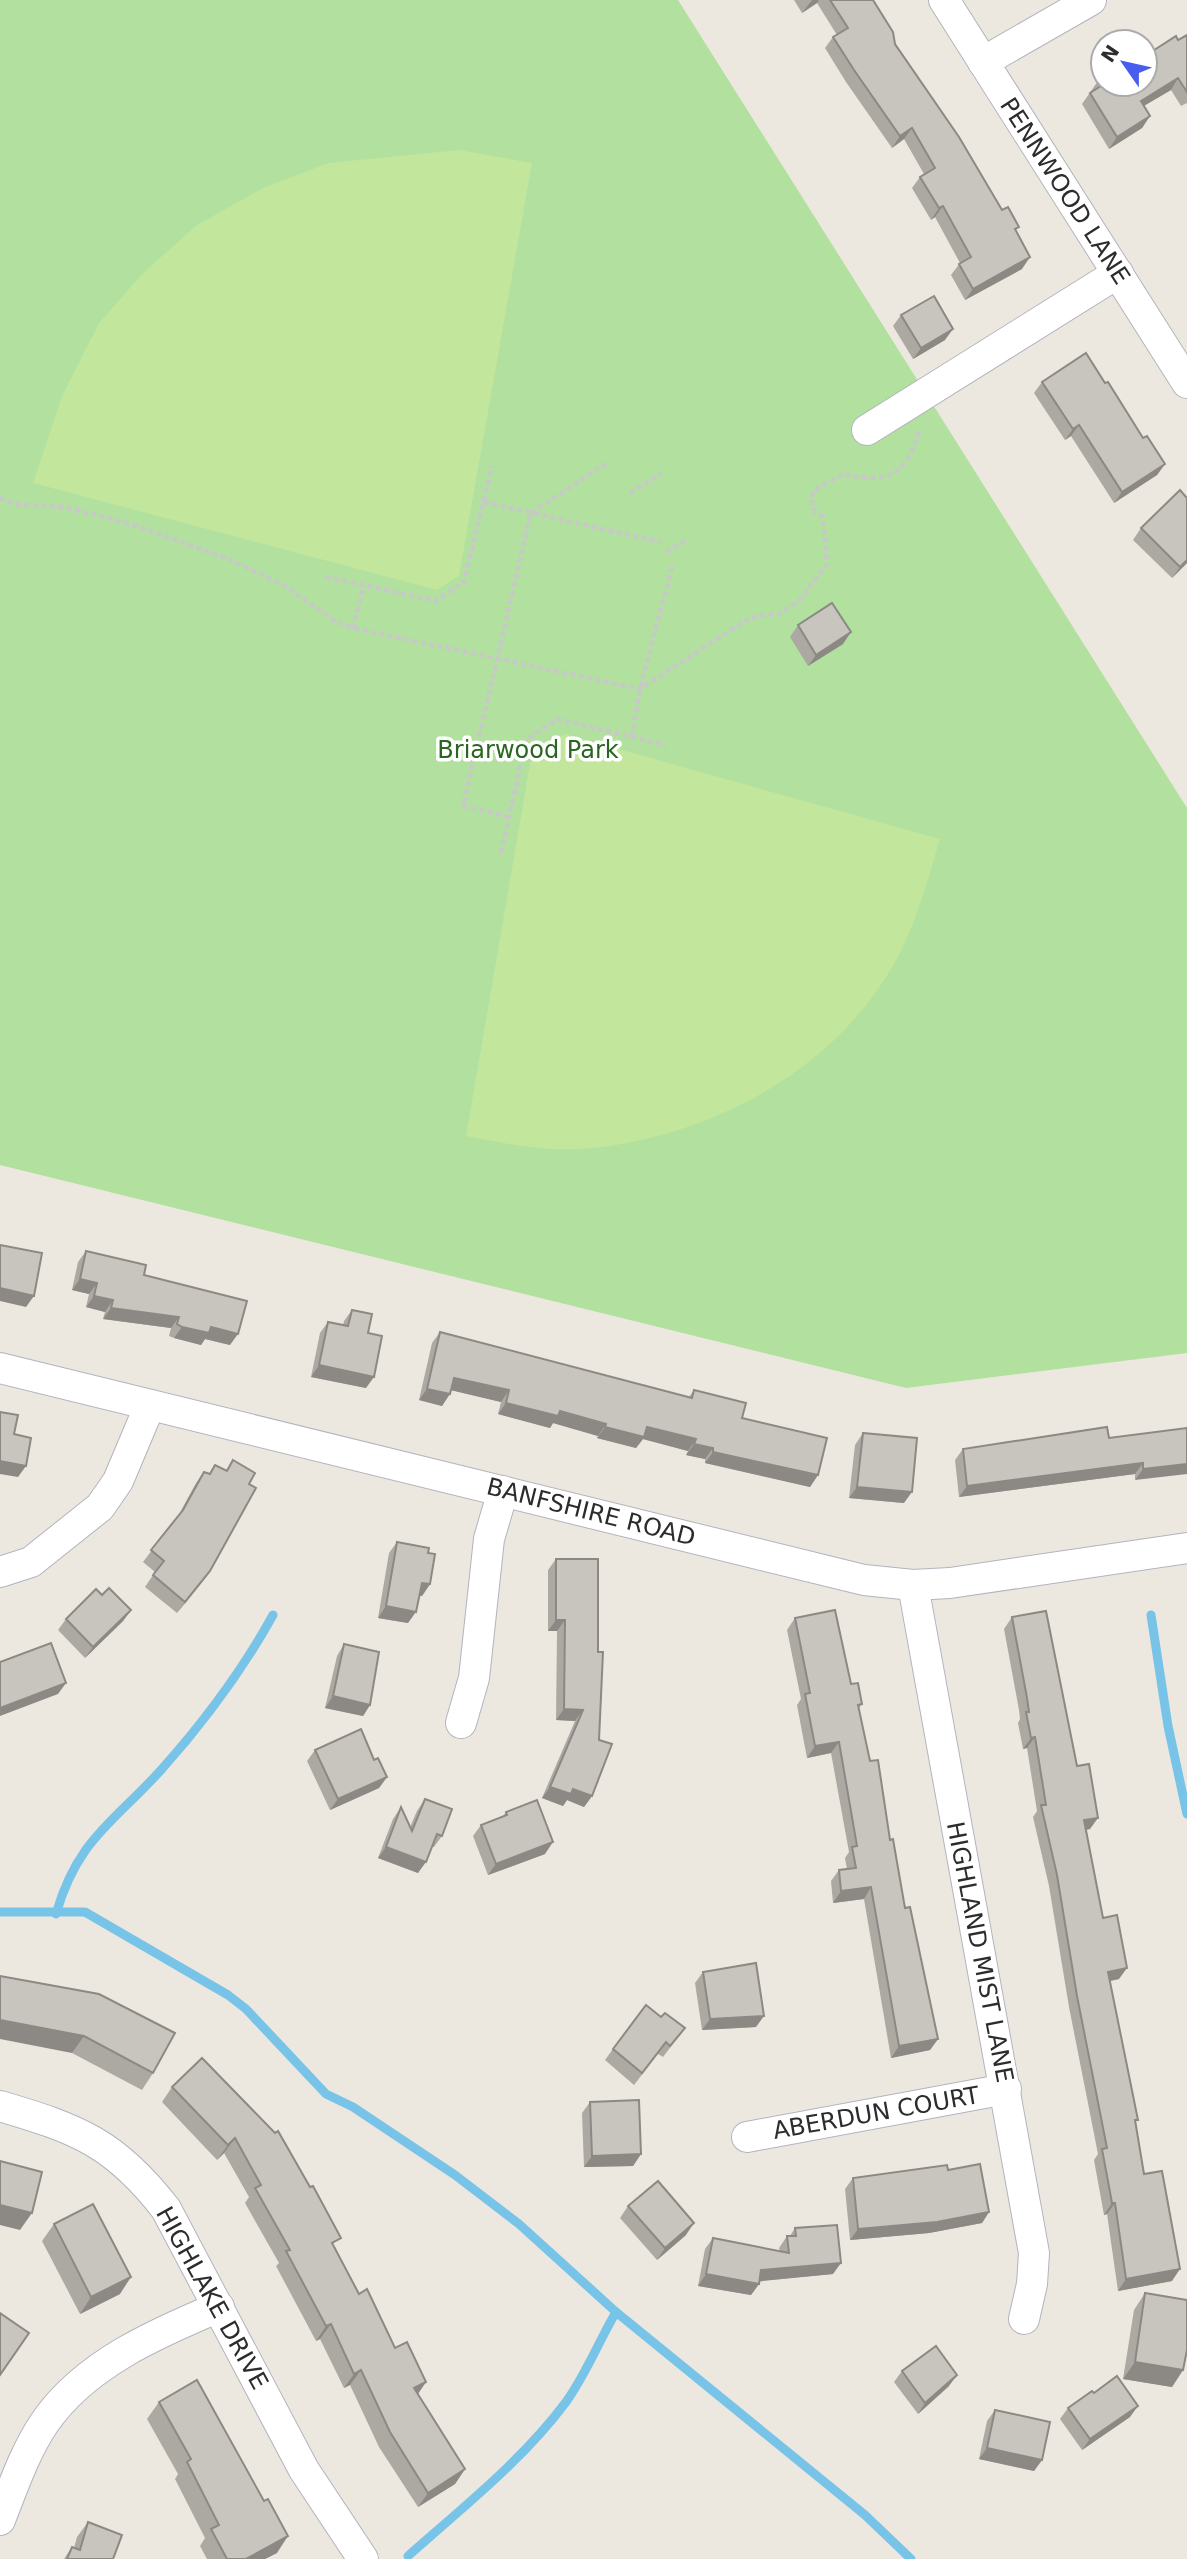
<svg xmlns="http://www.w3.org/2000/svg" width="1187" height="2559" font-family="'DejaVu Sans',sans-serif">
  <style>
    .green { fill: #b1e09f }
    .pitch { fill: #c2e69b }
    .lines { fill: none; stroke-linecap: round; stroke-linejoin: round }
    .stream { stroke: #78c4e8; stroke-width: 9 }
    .street-casing { stroke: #b2b4be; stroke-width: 32 }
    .path { stroke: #c8c8c8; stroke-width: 4.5; stroke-dasharray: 5 3.5; stroke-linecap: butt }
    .street { stroke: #fff; stroke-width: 30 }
    .wall { fill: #aca9a3 }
    .shaded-wall { fill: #8c8985 }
    .building { fill: #c8c4be; stroke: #8c8985; stroke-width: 2 }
    .labels { text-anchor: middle; stroke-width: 7; stroke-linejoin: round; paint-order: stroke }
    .street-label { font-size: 24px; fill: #2c2c2c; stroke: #fff }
    .park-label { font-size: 24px; fill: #29661f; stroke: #fff }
  </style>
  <rect width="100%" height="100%" fill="#ede8df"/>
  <!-- green -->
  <path class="green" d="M0 0H678L1187 808V1353L906 1388 0 1165Z"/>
  <!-- pitch -->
  <g class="pitch">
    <path d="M459 150 532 163 459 576 437 590 33 483 62 396 99 323 144 272 197 225 263 188 328 163Z"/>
    <path d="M565 734 940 839C927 882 916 925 894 964 832 1074 705 1139 582 1149 542 1152 504 1143 466 1136L532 752Z"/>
  </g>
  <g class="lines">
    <!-- stream -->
    <g class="stream">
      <path d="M1151 1615 1168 1726 1187 1814"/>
      <path d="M0 1912H85L228 1995 246 2009 326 2094 353 2107 455 2175 519 2224 616 2312 865 2515 911 2559"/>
      <path d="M56 1914C77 1840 113 1823 161 1770 203 1723 242 1671 273 1615"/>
      <path d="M408 2556C462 2508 522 2461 566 2402 586 2374 599 2341 616 2312"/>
    </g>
    <defs>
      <g id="street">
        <path d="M944 0 1187 383"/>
        <path d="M983 62 1091 0"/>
        <path d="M867 430 1118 273"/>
        <path d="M0 1368 864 1580 913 1585 950 1583 1187 1548"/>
        <path d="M0 1572 31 1562 100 1507 118 1481 150 1405"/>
        <path d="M913 1585 1034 2253 1032 2284 1024 2319"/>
        <path d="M461 1723 474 1678 489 1539 503 1491"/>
        <path d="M0 2106C78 2129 115 2143 166 2209L304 2470 363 2559"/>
        <path d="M747 2137 1006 2089"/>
        <path d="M0 2520C13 2487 25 2451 45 2422 85 2364 157 2333 219 2307"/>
      </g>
    </defs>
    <!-- street casing -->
    <use href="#street" class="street-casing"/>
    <!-- path -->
    <g class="path">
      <path d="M630 493 662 473"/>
      <path d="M0 498 14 504 64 507 131 524 231 560 285 586 335 621 353 628 640 689 751 617 778 614 799 601 827 564 823 517 815 512 811 500 814 490 843 474C888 483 904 478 919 432"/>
      <path d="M484 502 660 542"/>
      <path d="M666 552 687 540"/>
      <path d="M326 577 435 601 464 582 492 466"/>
      <path d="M353 628 364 585"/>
      <path d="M632 737 640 689 673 563"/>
      <path d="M509 817 463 806 531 513 610 461"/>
      <path d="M501 853 526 740 557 719 666 745"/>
    </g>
    <!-- street -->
    <use href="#street" class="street"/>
  </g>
  <!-- wall -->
  <g class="wall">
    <path d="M794 0H873L895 44 1016 232 1022 269 965 300 951 275 960 263 935 217 931 220 912 188 920 177 924 174 904 139 892 148 846 82 825 48 833 37 837 35 817 3 802 13Z"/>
    <path d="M1187 35V103L1181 106 1171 90 1144 106 1150 116 1142 128 1109 149 1082 104 1098 81 1103 84Z"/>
    <path d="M901 315 945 340 913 359 893 326Z"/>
    <path d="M1042 382 1143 438 1165 464 1157 475 1114 503 1071 436 1065 440 1034 393Z"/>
    <path d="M1187 498V563L1172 578 1133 540 1141 528Z"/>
    <path d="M798 625 843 644 808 666 790 637Z"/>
    <path d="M86 1251 144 1275 230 1345 205 1339 201 1345 174 1338 169 1336 171 1328 103 1319 105 1312 86 1307 89 1294 72 1290 78 1262Z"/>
    <path d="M352 1310 366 1388 311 1377 320 1333 328 1322 343 1325 344 1321Z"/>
    <path d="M440 1332 689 1397 694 1390 742 1418 818 1475 810 1487 705 1463V1459L686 1455 688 1451 643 1439 636 1448 597 1438 598 1436 553 1423 550 1428 498 1414 501 1402 451 1390 442 1406 419 1400 432 1343Z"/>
    <path d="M1187 1428 1135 1480V1474L959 1497 955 1460 963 1449 1109 1438Z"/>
    <path d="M863 1433 904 1503 849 1498 855 1445Z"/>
    <path d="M233 1460 249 1484 210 1571 177 1613 145 1587 155 1572 143 1562 178 1516 196 1483 204 1472 209 1474 215 1465 226 1470Z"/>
    <path d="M397 1542 428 1553 430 1584 422 1596 419 1595 408 1623 378 1618 389 1553Z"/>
    <path d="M556 1559H598L592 1796 584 1807 567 1800 563 1806 542 1798 575 1721 556 1720 557 1631H548V1570Z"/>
    <path d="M102 1595 131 1610 123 1621 85 1658 58 1630 66 1619Z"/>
    <path d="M1012 1617 1090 1829 1086 1830 1103 1918 1119 1979 1110 1981 1144 2174 1172 2281 1118 2291 1107 2214 1104 2215 1094 2160 1098 2154 1069 2007 1049 1886 1033 1817 1037 1811 1027 1748 1023 1749 1018 1723 1020 1719 1019 1710 1004 1629Z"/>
    <path d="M795 1618 851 1684 862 1704 859 1708 870 1761 890 1840 905 1908 938 2039 930 2050 891 2058 864 1899 833 1903 831 1881 839 1870 847 1869 845 1858 849 1852 831 1753 807 1758 797 1705 801 1699 787 1630Z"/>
    <path d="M344 1644 370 1705 363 1716 325 1708 337 1656Z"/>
    <path d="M315 1750 374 1760 387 1777 379 1788 330 1810 307 1761Z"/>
    <path d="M425 1799 442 1836 434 1847H432L418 1873 378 1858 393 1819 401 1807 410 1827 417 1811Z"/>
    <path d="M506 1812 545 1854 488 1875 473 1836 481 1825 503 1816Z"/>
    <path d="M703 1972 756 2027 702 2030 695 1983Z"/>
    <path d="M99 1994 153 2073 142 2090 72 2053Z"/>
    <path d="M661 2017 685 2028 663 2057 658 2054 634 2085 605 2060 613 2049Z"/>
    <path d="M202 2058 335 2247 359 2294 395 2348 426 2382 417 2394 465 2469 455 2484 418 2507 379 2447 350 2385 344 2388 320 2339 316 2341 276 2266 279 2263 245 2203 249 2197 224 2153 217 2160 162 2102 172 2087Z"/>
    <path d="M590 2102 641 2154 633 2166 584 2167 582 2113Z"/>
    <path d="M948 2170 989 2212 982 2223 929 2233 850 2240 845 2189 853 2178Z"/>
    <path d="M628 2206 686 2235 657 2260 620 2218Z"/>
    <path d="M54 2224 120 2294 80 2314 42 2241Z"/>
    <path d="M795 2228 833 2274 759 2281V2284L751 2295 698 2286 705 2249 713 2238 780 2251 779 2248 787 2236H790Z"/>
    <path d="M1145 2293 1183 2370 1172 2387 1123 2379 1134 2310Z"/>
    <path d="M902 2371 949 2386 918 2414 894 2382Z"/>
    <path d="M1094 2393 1130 2417 1082 2450 1060 2419 1068 2408Z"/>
    <path d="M159 2402 277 2553 265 2559H207L200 2546 205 2538 175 2479 178 2474 147 2419Z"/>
    <path d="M995 2410 1042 2460 1034 2471 979 2459 987 2421Z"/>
    <path d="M88 2522 113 2559H64L72 2547 74 2548 77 2537Z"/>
  </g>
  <!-- shaded-wall -->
  <g class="shaded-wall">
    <path d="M812 0H819L817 3 802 13Z"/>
    <path d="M1178 78 1171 90 1133 112 1141 101Z"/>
    <path d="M1150 116 1142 128 1109 149 1117 137Z"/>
    <path d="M912 128 904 139 892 148 900 136Z"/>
    <path d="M943 206 935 217 931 220 939 208Z"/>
    <path d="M1030 257 1022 269 965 300 973 289Z"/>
    <path d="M953 329 945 340 913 359 921 348Z"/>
    <path d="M1079 425 1071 436 1065 440 1073 429Z"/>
    <path d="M1165 464 1157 475 1114 503 1122 492Z"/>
    <path d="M1187 560V563L1172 578 1180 567Z"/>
    <path d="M851 632 843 644 808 666 816 655Z"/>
    <path d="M80 1279 97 1283 89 1294 72 1290Z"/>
    <path d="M0 1288 34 1296 26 1307 0 1301Z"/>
    <path d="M94 1296 113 1300 105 1312 86 1307Z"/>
    <path d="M111 1308 179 1317 171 1328 103 1319Z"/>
    <path d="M182 1327H211L238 1334 230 1345 205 1339 201 1345 174 1338Z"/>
    <path d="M319 1365 374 1377 366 1388 311 1377Z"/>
    <path d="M454 1378 509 1390 501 1402 446 1389Z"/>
    <path d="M427 1389 450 1394 442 1406 419 1400Z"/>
    <path d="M506 1403 560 1411 606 1424 598 1436 553 1423 550 1428 498 1414Z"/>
    <path d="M605 1427H647L696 1439 688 1451 643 1439 636 1448 597 1438Z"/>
    <path d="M694 1444 713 1448 705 1459 686 1455Z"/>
    <path d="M713 1452 818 1475 810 1487 705 1463Z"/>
    <path d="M0 1461 26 1466 18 1477 0 1474Z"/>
    <path d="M1143 1463 1135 1474 959 1497 967 1486Z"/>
    <path d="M1187 1464V1474L1135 1480 1143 1469Z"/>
    <path d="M857 1487 912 1492 904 1503 849 1498Z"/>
    <path d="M210 1571 202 1582 177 1613 185 1602Z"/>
    <path d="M422 1583 430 1584 422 1596 414 1595Z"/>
    <path d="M386 1606 416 1612 408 1623 378 1618Z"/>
    <path d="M131 1610 123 1621 85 1658 93 1647Z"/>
    <path d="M556 1620H565L557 1631H548Z"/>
    <path d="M66 1683 58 1694 0 1716V1708Z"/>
    <path d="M333 1696 370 1705 363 1716 325 1708Z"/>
    <path d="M564 1709 583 1710 575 1721 556 1720Z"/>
    <path d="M1035 1737 1027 1748 1023 1749 1031 1738Z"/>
    <path d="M839 1742 831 1753 807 1758 815 1746Z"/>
    <path d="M387 1777 379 1788 330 1810 338 1799Z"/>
    <path d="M550 1787 573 1789 592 1796 584 1807 567 1800 563 1806 542 1798Z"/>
    <path d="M1098 1818 1090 1829 1076 1831 1084 1820Z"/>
    <path d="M553 1842 545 1854 488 1875 496 1864Z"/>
    <path d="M386 1847 426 1862 418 1873 378 1858Z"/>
    <path d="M871 1887 864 1899 833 1903 841 1891Z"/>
    <path d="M1127 1968 1119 1979 1100 1983 1108 1972Z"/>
    <path d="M764 2016 756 2027 702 2030 710 2019Z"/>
    <path d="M0 2020 84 2036 72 2053 0 2039Z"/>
    <path d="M938 2039 930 2050 891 2058 899 2046Z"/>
    <path d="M235 2138 224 2153 217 2160 228 2145Z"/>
    <path d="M641 2154 633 2166 584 2167 592 2156Z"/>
    <path d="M1112 2203H1115L1107 2214 1104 2215Z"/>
    <path d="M0 2205 32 2213 20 2230 0 2225Z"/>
    <path d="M989 2212 982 2223 929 2233 850 2240 858 2229Z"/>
    <path d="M694 2223 686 2235 657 2260 665 2248Z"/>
    <path d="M841 2263 833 2274 753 2282 761 2270Z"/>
    <path d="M1180 2269 1172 2281 1118 2291 1126 2279Z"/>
    <path d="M706 2274 759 2284 751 2295 698 2286Z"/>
    <path d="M131 2277 120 2294 80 2314 91 2297Z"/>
    <path d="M331 2324 320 2339 316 2341 326 2326Z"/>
    <path d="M1135 2362 1183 2370 1172 2387 1123 2379Z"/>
    <path d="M361 2370 350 2385 344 2388 354 2374Z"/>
    <path d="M957 2375 949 2386 918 2414 925 2403Z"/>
    <path d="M426 2382 416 2397 414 2388Z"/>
    <path d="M1138 2406 1130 2417 1082 2450 1090 2439Z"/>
    <path d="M987 2448 1042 2460 1034 2471 979 2459Z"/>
    <path d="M465 2469 455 2484 418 2507 428 2493Z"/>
    <path d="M288 2536 277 2553 265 2559H246Z"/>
  </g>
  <!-- building -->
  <g class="building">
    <path d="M830 0H873L893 32 895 44 959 137 1002 210 1008 207 1019 227 1015 229 1030 257 973 289 959 264 971 257 943 206 939 208 920 177 935 168 912 128 900 136 854 70 833 37 848 28Z"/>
    <path d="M1187 35V92L1178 78 1141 101 1150 116 1117 137 1090 93 1101 86 1098 81 1103 78V84H1145V56L1176 36 1178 40Z"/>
    <path d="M934 296 953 329 921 348 901 315Z"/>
    <path d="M1086 353 1105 383 1108 382 1143 438 1147 436 1165 464 1122 492 1079 425 1073 429 1042 382Z"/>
    <path d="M1180 490 1187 498V560L1180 567 1141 528Z"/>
    <path d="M832 603 851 632 816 655 798 625Z"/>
    <path d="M0 1245 42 1253 34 1296 0 1288Z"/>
    <path d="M86 1251 146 1265 144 1275 247 1301 238 1334 211 1327 209 1333 182 1327 177 1324 179 1317 111 1308 113 1300 94 1296 97 1283 80 1279Z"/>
    <path d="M352 1310 372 1314 368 1333 382 1336 374 1377 319 1365 328 1322 348 1326Z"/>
    <path d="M440 1332 692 1398 694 1390 746 1403 742 1418 827 1438 818 1475 713 1452V1448L694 1444 696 1439 647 1427 644 1437 605 1427 606 1424 560 1411 558 1416 506 1403 509 1390 454 1378 450 1394 427 1389Z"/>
    <path d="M0 1412 18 1415 14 1434 31 1438 26 1466 0 1461Z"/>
    <path d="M1107 1427 1109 1438 1187 1428V1464L1143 1469V1463L967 1486 963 1449Z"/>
    <path d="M863 1433 917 1438 912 1492 857 1487Z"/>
    <path d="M233 1460 255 1473 249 1484 256 1488 210 1571 185 1602 153 1575 164 1561 151 1550 183 1510 204 1472 210 1474 215 1465 227 1471Z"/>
    <path d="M397 1542 429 1548 428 1553 435 1554 430 1584 422 1583 416 1612 386 1606Z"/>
    <path d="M556 1559H598V1652H603L599 1740 612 1744 592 1796 573 1789 571 1794 550 1787 583 1710 564 1709 565 1620H556Z"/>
    <path d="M109 1588 131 1610 93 1647 66 1619 96 1589 102 1595Z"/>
    <path d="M835 1610 851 1684 858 1683 862 1704 858 1705 870 1761 878 1760 890 1840 893 1839 905 1908 910 1907 938 2039 899 2046 871 1887 841 1891 839 1870 856 1868 852 1847 857 1846 839 1742 815 1746 805 1694 810 1693 795 1618Z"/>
    <path d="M1046 1611 1077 1766 1089 1764 1098 1818 1084 1820 1103 1918 1117 1915 1127 1968 1108 1972 1138 2120H1135L1144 2174 1162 2171 1180 2269 1126 2279 1115 2203H1112L1102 2149 1107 2148 1077 1996 1057 1875 1041 1805H1046L1035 1737 1031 1738 1026 1712H1029L1027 1698 1012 1617Z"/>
    <path d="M51 1643 66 1683 0 1708V1662Z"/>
    <path d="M344 1644 379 1652 370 1705 333 1696Z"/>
    <path d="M361 1729 374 1760 378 1758 387 1777 338 1799 315 1750Z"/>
    <path d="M425 1799 452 1809 442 1836 437 1834 426 1862 386 1847 401 1807 412 1831Z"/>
    <path d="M537 1800 553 1842 496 1864 481 1825 507 1815 506 1812Z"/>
    <path d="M756 1963 764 2016 710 2019 703 1972Z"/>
    <path d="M0 1976 99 1994 175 2033 153 2073 84 2036 0 2020Z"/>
    <path d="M646 2005 661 2017 665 2013 685 2028 670 2046 666 2042 642 2073 613 2049Z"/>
    <path d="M202 2058 275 2133 278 2131 310 2187 313 2186 341 2238 332 2243 359 2294 367 2289 395 2348 407 2342 426 2382 414 2388 465 2469 428 2493 390 2432 361 2370 354 2374 331 2324 326 2326 286 2251 290 2250 255 2188 261 2185 235 2138 228 2145 172 2087Z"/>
    <path d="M639 2100 641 2154 592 2156 590 2102Z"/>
    <path d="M0 2161 42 2172 32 2213 0 2205Z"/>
    <path d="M980 2164 989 2212 937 2222 858 2229 853 2178 947 2165 948 2170Z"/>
    <path d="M658 2181 694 2223 665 2248 628 2206Z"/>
    <path d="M93 2204 131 2277 91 2297 54 2224Z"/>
    <path d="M837 2225 841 2263 761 2270 759 2284 706 2274 713 2238 789 2253 787 2236H796L795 2228Z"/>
    <path d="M1145 2293 1187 2300V2350L1183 2370 1135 2362Z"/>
    <path d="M0 2313 29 2333 0 2375Z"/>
    <path d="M936 2346 957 2375 925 2403 902 2371Z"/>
    <path d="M1117 2376 1138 2406 1090 2439 1068 2408 1092 2391 1094 2393Z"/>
    <path d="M197 2380 264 2501 268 2499 288 2536 246 2559H227L211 2529 219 2525 187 2462 191 2459 159 2402Z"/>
    <path d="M995 2410 1050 2422 1042 2460 987 2448Z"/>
    <path d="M88 2522 122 2535 113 2559H67L72 2547 80 2550Z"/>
  </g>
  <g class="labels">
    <!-- street labels -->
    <g class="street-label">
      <text transform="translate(1065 191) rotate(57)" y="8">PENNWOOD LANE</text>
      <text transform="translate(591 1512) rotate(14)" y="8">BANFSHIRE ROAD</text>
      <text transform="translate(980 1952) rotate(79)" y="8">HIGHLAND MIST LANE</text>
      <text transform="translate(876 2113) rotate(-10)" y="8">ABERDUN COURT</text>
      <text transform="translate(212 2298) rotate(61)" y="8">HIGHLAKE DRIVE</text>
    </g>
    <!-- park labels -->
    <g class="park-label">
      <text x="528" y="758">Briarwood Park</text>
    </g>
  </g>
  <!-- north arrow -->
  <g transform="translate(1124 63) rotate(304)"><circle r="33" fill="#ffffff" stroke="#ababab" stroke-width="2"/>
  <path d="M0-5L12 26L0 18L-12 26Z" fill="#485df0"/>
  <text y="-10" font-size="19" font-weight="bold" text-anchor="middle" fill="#2c2c2c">N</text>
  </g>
</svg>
